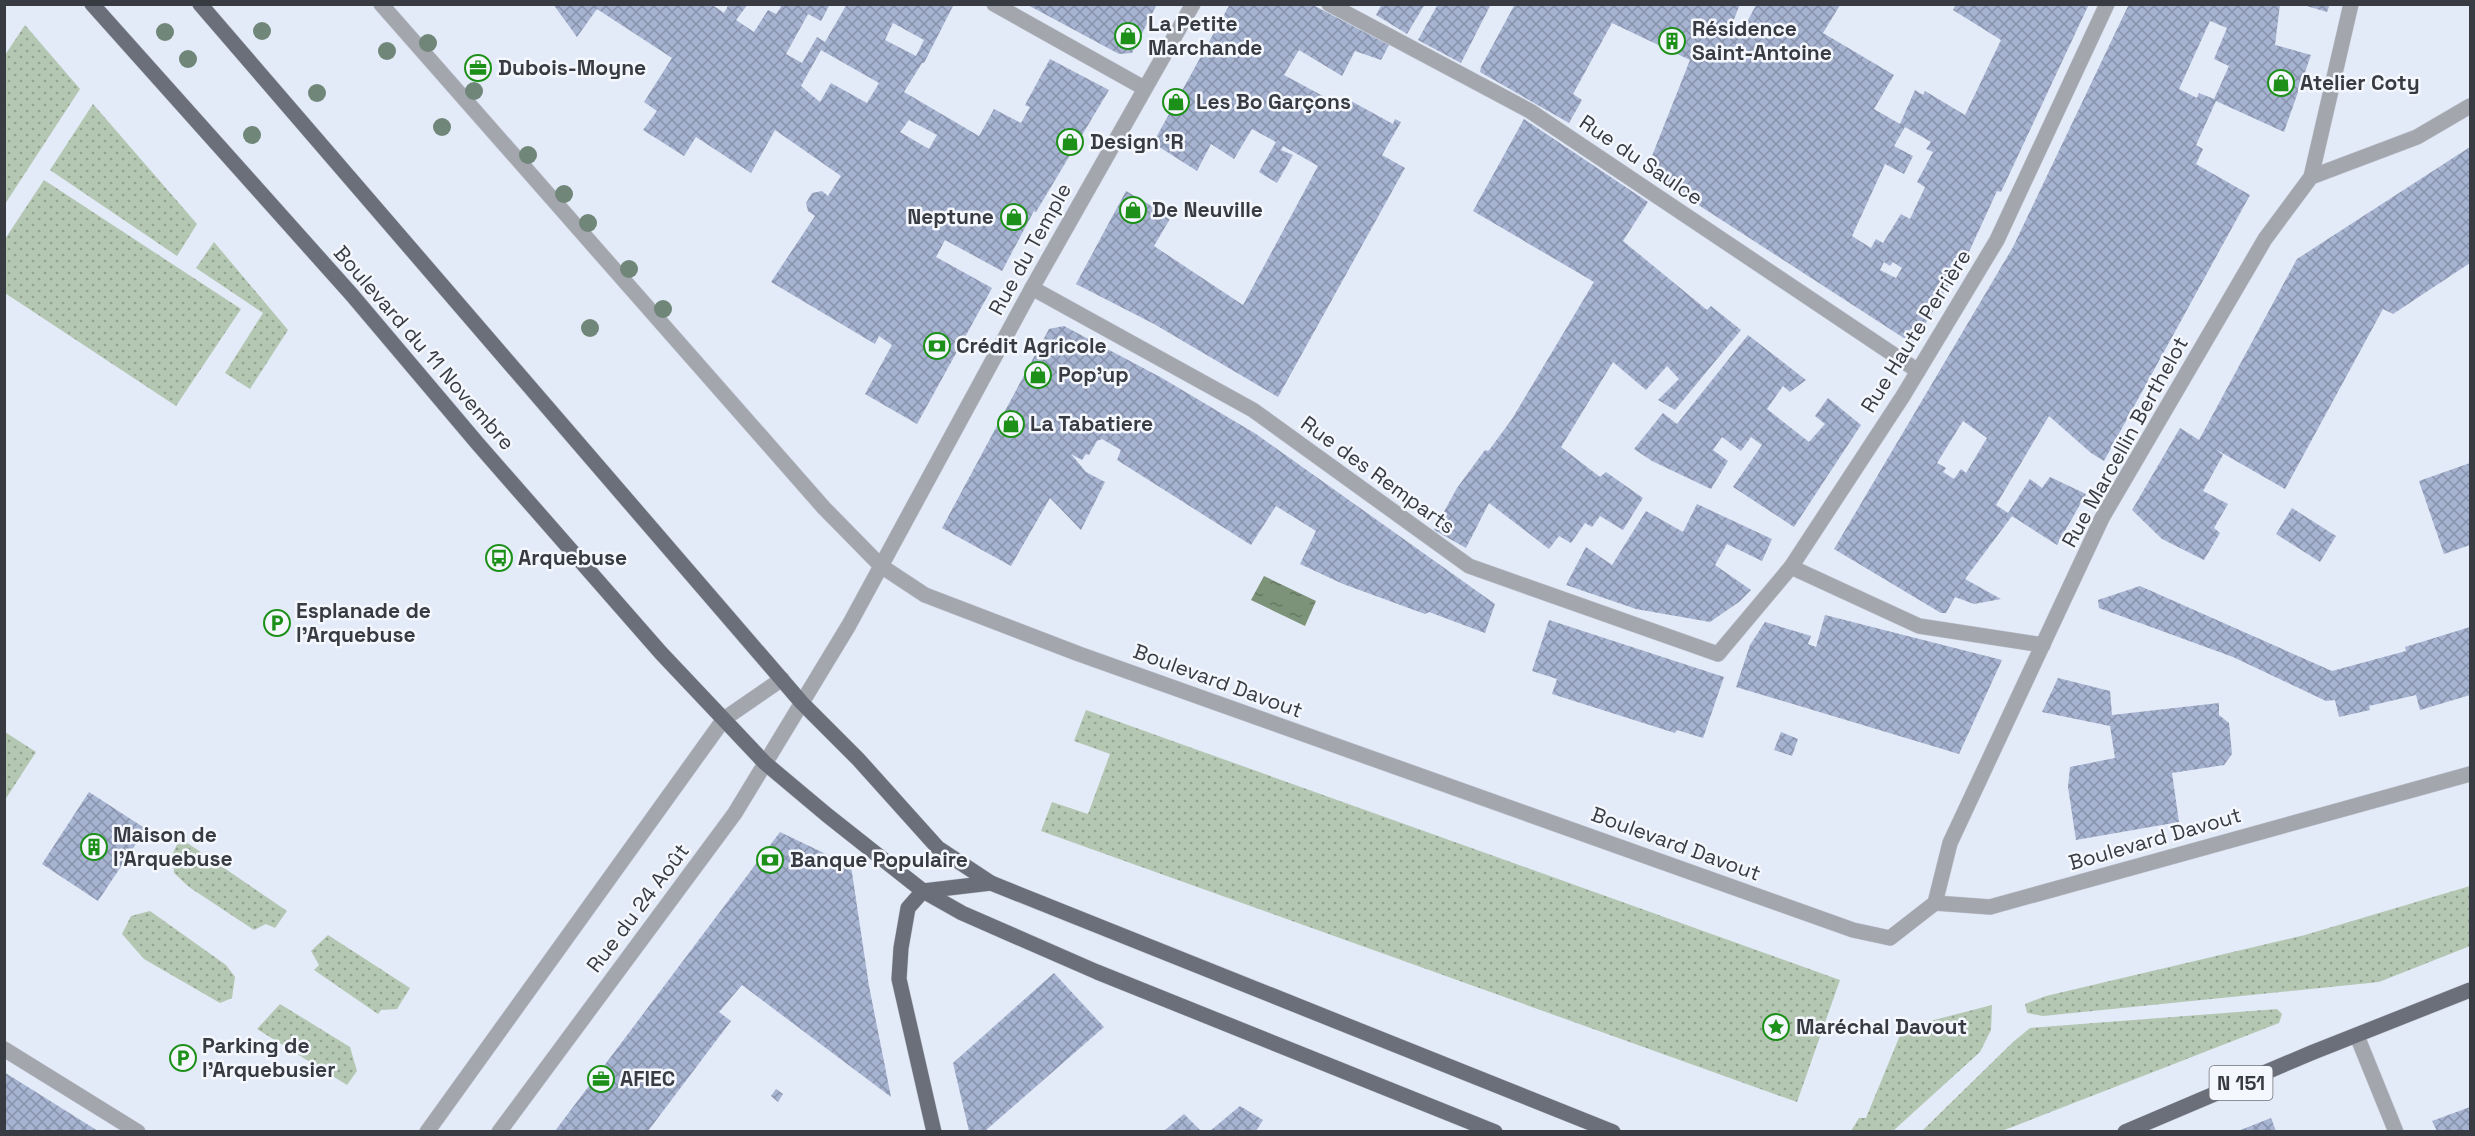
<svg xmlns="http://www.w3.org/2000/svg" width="2475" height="1136" font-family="'Space Grotesk',sans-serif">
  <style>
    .grass { fill: url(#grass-dots) }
    .water { fill: url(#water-ripples) }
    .building { fill: url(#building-cross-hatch); fill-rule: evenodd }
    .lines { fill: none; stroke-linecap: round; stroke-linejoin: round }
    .minor-casing { stroke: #c1c7d3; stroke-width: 16 }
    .major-casing { stroke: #c1c7d3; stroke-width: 16 }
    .minor { stroke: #a4a6ad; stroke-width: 15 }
    .major { stroke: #6a6f7a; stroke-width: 15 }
    .tree { fill: #708678 }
    .labels { text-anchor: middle; stroke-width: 5; stroke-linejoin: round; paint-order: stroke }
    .shield { fill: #f4f7fd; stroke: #707379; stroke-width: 1.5 }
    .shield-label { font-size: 20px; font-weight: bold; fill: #383b41 }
    .poi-label { font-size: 21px; font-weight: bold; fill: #383b41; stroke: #f4f7fd; text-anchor: start }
    .street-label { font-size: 21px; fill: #383b41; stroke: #f4f7fd }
  </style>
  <defs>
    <pattern id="grass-dots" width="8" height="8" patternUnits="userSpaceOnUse" patternTransform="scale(1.5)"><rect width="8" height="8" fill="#b4c7b2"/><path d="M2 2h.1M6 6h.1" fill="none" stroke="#93a392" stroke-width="1.8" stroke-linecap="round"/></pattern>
    <pattern id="water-ripples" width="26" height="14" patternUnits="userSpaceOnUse" patternTransform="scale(1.5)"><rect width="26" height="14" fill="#7c9279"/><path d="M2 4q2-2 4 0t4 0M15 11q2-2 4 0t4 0" fill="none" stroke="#677865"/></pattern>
    <pattern id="building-cross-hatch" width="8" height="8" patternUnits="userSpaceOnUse" patternTransform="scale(1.5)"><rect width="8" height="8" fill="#a6b3d1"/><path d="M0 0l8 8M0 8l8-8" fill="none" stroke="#8893ab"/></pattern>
  </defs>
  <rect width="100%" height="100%" fill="#e3eaf8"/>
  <!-- grass -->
  <g class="grass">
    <path d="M25 25 80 89 5 204V55Z"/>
    <path d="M93 104 197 224 177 256 50 170Z"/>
    <path d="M44 180 241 309 176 406 5 293V239Z"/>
    <path d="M214 242 288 330 250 389 225 373 263 313 196 268Z"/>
    <path d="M1086 710 1840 980 1797 1102 1041 831 1052 802 1088 814 1110 754 1074 741Z"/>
    <path d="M5 732 36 752 5 800Z"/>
    <path d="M180 838 287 911 275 928 266 924 254 930 189 887 174 873 173 853Z"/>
    <path d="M2470 886V946L2379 982 2043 1016 2027 1013 2025 1004 2046 996 2305 935Z"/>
    <path d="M150 911 226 965 235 977 232 998 220 1003 144 959 122 934 131 916Z"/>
    <path d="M328 935 410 988 397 1009 381 1010 378 1014 314 970 319 965 311 951Z"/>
    <path d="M280 1004 350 1047 357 1071 347 1085 257 1029Z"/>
    <path d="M1992 1005 1991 1030 1980 1052 1893 1131H1851L1859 1118H1866L1903 1028Z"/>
    <path d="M2277 1009 2282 1014 2279 1023 2002 1131H1922L2012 1043 2030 1028Z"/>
  </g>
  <!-- water -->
  <path class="water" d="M1264 576 1316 601 1305 626 1251 600Z"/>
  <!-- building -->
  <g class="building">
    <path d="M553 4H711L724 13 729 4H748L736 20 754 32 768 10 776 14 781 7 778 4H830L821 21 808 14 786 54 802 63 817 37 825 42 847 4H954L924 63H922L904 92 979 136 994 109 1021 123 1030 107 1025 105 1050 59 1109 90 1036 212 1034 211 1002 271 945 240 936 257 992 288 917 424 865 394 892 345 879 336 875 344 771 282 815 216 808 211 806 203 812 193 822 191 828 196 841 176 775 130 751 173 696 137 684 156 643 130 657 111 644 102 672 58 597 9 577 37ZM893 23 924 40 916 56 885 40ZM821 50 879 83 867 103 831 83 820 102 801 86ZM909 120 937 135 929 149 900 132Z"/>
    <path d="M1026 4H1157L1132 53 1119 54Z"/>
    <path d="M1230 4H1311L1389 45 1381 60 1355 51 1342 76 1299 50 1284 75 1347 109 1351 101 1393 124 1395 119 1401 122 1382 155 1405 168 1278 397 1154 324 1076 284 1126 191 1171 217 1154 246 1243 305 1318 166 1283 146 1281 150 1293 155 1277 183 1259 172 1276 142 1252 129 1234 159 1211 144 1197 171 1153 143Z"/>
    <path d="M1382 4H1425L1407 34 1376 15Z"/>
    <path d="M1438 4H1491L1461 63 1418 40Z"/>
    <path d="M1515 4H1740L1729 32 1739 37 1756 5H1840L1823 33 1894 75 1874 109 1900 124 1915 90 1923 95 1925 91 1965 115 2001 40 1953 10 1956 4H2089L2001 192 1997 191 1968 254 1913 344 1646 171 1690 60 1612 23 1573 94 1582 100 1569 123 1480 72 1481 67ZM1905 127 1931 142 1926 149 1933 152 1917 182 1925 187 1910 219 1901 214 1883 243 1876 239 1871 248 1852 236 1885 164 1904 174 1913 156 1894 146ZM1884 262 1890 266 1893 262 1902 268 1896 278 1880 270Z"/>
    <path d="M2129 4H2280L2275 45 2311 55 2284 132 2216 101 2196 145 2203 149 2196 164 2250 195 2104 461 2091 453 2049 416 1996 505 2008 513 2030 479 2042 488 2050 477 2086 494 2057 545 2012 516 1965 579 2001 599 1974 604 1955 597 1946 613H1941L1834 549 2013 247ZM2210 21 2227 28 2214 59 2229 66 2214 99 2199 93 2197 98 2179 89ZM1963 421 1987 438 1966 473 1961 469 1954 479 1943 472 1946 468 1937 463Z"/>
    <path d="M2300 4H2330L2327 12Z"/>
    <path d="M1524 119 1648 202 1623 241 1707 310 1711 306 1741 330 1675 410 1658 400 1679 379 1667 366 1646 390 1613 362 1561 447 1600 477 1606 472 1643 498 1623 530 1600 516 1592 527 1585 523 1571 543 1559 536 1549 549 1489 503 1466 548 1434 530 1457 488 1485 450 1488 451 1490 449 1512 419 1594 282 1473 211Z"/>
    <path d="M2470 147V263L2393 314 2383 309 2285 489 2217 450 2223 455 2203 491 2228 504 2214 528 2220 533 2204 560 2162 539 2132 510 2180 428 2199 440 2297 259Z"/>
    <path d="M1064 326 1162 378 1256 434 1495 604 1485 633 1429 612 1425 614 1343 584 1300 564 1316 531 1276 506 1251 545 1117 460 1121 450 1102 439 1097 441 1089 455 1086 454 1082 460 1071 454 1086 472 1105 482 1081 530 1050 498 1011 566 942 528 1049 329Z"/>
    <path d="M1748 335 1806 380 1790 392 1783 386 1767 409 1809 442 1825 424 1815 416 1828 398 1861 425 1794 527 1733 487 1762 445 1751 437 1741 451 1722 437 1713 450 1728 461 1711 489 1652 461 1634 449 1663 413 1677 424Z"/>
    <path d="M2470 463V545L2444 554 2419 481Z"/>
    <path d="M1697 504 1772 539 1762 561 1727 544 1715 565 1751 590 1739 602 1710 622 1636 609 1566 585 1586 547 1612 565 1646 511 1683 532Z"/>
    <path d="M2292 508 2336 536 2320 562 2276 534Z"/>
    <path d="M2140 586 2332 671 2406 651 2405 647 2470 627V695L2420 710 2416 695 2369 706 2370 710 2339 717 2335 700 2326 701 2233 657 2099 608 2098 600Z"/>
    <path d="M1825 615 2002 660 1959 754 1736 687 1750 645 1765 622 1811 636 1808 644 1816 647Z"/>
    <path d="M1549 620 1724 677 1703 738 1677 730 1675 733 1552 694 1557 679 1532 671Z"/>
    <path d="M2058 678 2110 691 2112 715 2219 703V715L2229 723 2232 754 2224 765 2172 773 2179 822 2076 840 2068 787 2070 767 2115 758 2110 726 2042 712Z"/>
    <path d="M1781 732 1798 739 1792 756 1774 750Z"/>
    <path d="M89 792 146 829 98 901 42 864Z"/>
    <path d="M780 832 851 866 869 986 891 1097 742 985 719 1012 731 1021 648 1131H555Z"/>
    <path d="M1054 973 1104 1027 985 1131H969L953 1063Z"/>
    <path d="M4 1072 98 1131H4Z"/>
    <path d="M776 1089 783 1094 778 1102 771 1096Z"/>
    <path d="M1240 1106 1263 1120 1256 1131H1210Z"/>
    <path d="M2470 1107V1131H2437L2432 1121Z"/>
    <path d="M1184 1114 1201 1131H1164Z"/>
    <path d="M2271 1118 2276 1131H2238Z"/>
  </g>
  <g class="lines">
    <defs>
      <g id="minor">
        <path d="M381 4 824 508 881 566 925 595 1079 654 1853 930 1890 938 1935 903 1990 907 2470 774"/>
        <path d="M994 4 1144 88"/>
        <path d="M1329 4 1530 111 1918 371"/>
        <path d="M2311 177 2351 4"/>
        <path d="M1032 288 1253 410 1469 566 1718 654 1791 567 1903 396 1997 240 2107 4"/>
        <path d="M1791 567 1919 626 2043 645"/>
        <path d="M1935 903 1950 843 2102 518 2265 239 2311 177 2417 137 2470 106"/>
        <path d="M2357 1036 2396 1132"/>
        <path d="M4 1049 138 1132"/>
        <path d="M427 1132 724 719 782 679"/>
        <path d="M499 1132 735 813 849 625 1032 288 1193 4"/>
      </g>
      <g id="major">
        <path d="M92 4 352 295 478 444 661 653 765 763 827 815 923 891 962 913 1097 972 1495 1132"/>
        <path d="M200 4 802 703 858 759 938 848 991 883 1613 1132"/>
        <path d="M923 891 908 908 901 948 899 979 934 1132"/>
        <path d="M923 891 991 883"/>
        <path d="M2125 1132 2311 1053 2470 990"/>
      </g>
    </defs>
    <!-- minor casing -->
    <use href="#minor" class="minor-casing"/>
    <!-- major casing -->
    <use href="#major" class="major-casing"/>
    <!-- minor -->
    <use href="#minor" class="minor"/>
    <!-- major -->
    <use href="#major" class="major"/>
  </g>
  <!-- trees -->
  <g class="tree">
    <circle cx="262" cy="31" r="9"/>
    <circle cx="165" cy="32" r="9"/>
    <circle cx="428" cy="43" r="9"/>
    <circle cx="387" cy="51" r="9"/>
    <circle cx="188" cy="59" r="9"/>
    <circle cx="474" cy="91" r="9"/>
    <circle cx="317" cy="93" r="9"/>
    <circle cx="442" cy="127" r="9"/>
    <circle cx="252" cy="135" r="9"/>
    <circle cx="528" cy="155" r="9"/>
    <circle cx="564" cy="194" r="9"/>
    <circle cx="588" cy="223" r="9"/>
    <circle cx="629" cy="269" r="9"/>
    <circle cx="663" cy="309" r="9"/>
    <circle cx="590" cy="328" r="9"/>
  </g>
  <!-- icons -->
  <defs>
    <symbol id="shop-ring" viewBox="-11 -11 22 22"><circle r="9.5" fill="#f4f7fd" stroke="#1d9019" stroke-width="1.5"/><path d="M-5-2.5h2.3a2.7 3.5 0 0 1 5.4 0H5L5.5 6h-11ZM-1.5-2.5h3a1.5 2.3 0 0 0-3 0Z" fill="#1d9019"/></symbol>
    <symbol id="building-ring" viewBox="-11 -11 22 22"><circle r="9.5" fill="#f4f7fd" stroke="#1d9019" stroke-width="1.5"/><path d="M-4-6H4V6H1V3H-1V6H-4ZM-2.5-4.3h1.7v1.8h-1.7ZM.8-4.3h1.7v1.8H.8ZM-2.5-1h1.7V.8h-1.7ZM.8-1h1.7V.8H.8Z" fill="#1d9019"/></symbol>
    <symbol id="office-ring" viewBox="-11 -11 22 22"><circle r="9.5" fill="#f4f7fd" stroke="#1d9019" stroke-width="1.5"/><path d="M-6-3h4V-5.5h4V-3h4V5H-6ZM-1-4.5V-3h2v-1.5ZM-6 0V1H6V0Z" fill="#1d9019"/></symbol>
    <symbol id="bank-ring" viewBox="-11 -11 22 22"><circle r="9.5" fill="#f4f7fd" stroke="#1d9019" stroke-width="1.5"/><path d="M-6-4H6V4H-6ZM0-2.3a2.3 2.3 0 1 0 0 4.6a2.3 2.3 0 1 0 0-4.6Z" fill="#1d9019"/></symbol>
    <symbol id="bus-ring" viewBox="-11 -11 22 22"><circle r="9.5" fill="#f4f7fd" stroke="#1d9019" stroke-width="1.5"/><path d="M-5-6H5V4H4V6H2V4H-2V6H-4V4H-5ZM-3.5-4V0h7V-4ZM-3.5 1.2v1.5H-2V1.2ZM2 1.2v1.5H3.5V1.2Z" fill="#1d9019"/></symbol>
    <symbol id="parking-ring" viewBox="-11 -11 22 22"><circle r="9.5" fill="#f4f7fd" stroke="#1d9019" stroke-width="1.5"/><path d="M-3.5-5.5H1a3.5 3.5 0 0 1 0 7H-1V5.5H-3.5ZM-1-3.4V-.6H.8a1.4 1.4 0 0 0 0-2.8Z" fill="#1d9019"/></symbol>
    <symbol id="sight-ring" viewBox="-11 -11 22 22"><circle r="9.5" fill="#f4f7fd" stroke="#1d9019" stroke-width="1.5"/><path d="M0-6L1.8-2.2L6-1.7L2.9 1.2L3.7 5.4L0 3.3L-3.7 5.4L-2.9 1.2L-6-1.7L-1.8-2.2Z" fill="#1d9019"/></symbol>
  </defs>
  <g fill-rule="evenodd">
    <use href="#shop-ring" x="1113" y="21" width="30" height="30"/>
    <use href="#building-ring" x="1657" y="26" width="30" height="30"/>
    <use href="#office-ring" x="463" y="53" width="30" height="30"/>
    <use href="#shop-ring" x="2266" y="68" width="30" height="30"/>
    <use href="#shop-ring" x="1161" y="87" width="30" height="30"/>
    <use href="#shop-ring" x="1055" y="127" width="30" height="30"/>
    <use href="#shop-ring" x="1118" y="195" width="30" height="30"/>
    <use href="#shop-ring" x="999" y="202" width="30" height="30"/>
    <use href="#bank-ring" x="922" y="331" width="30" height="30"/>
    <use href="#shop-ring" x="1023" y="360" width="30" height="30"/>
    <use href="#shop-ring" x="996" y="409" width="30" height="30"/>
    <use href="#bus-ring" x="484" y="543" width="30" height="30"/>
    <use href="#parking-ring" x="262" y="608" width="30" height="30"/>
    <use href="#building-ring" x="79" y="832" width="30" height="30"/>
    <use href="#bank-ring" x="755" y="845" width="30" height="30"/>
    <use href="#sight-ring" x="1761" y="1012" width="30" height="30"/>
    <use href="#parking-ring" x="168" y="1043" width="30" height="30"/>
    <use href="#office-ring" x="586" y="1064" width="30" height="30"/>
  </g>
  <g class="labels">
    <!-- shield labels -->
    <rect class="shield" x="2209.5" y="1066" width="63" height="34" rx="4.5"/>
    <g class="shield-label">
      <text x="2241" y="1090">N 151</text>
    </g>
    <!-- poi labels -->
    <g class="poi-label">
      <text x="1148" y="31">La Petite<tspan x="1148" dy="24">Marchande</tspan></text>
      <text x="1692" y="36">Résidence<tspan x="1692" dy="24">Saint-Antoine</tspan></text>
      <text x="498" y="75">Dubois-Moyne</text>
      <text x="2300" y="90">Atelier Coty</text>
      <text x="1196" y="109">Les Bo Garçons</text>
      <text x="1090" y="149">Design 'R</text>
      <text x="1152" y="217">De Neuville</text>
      <text x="994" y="224" text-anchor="end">Neptune</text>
      <text x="956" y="353">Crédit Agricole</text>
      <text x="1058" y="382">Pop'up</text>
      <text x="1030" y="431">La Tabatiere</text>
      <text x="518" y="565">Arquebuse</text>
      <text x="296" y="618">Esplanade de<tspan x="296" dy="24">l'Arquebuse</tspan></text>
      <text x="113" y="842">Maison de<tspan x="113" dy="24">l'Arquebuse</tspan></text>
      <text x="790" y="867">Banque Populaire</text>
      <text x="1796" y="1034">Maréchal Davout</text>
      <text x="202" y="1053">Parking de<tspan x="202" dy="24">l'Arquebusier</tspan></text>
      <text x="620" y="1086">AFIEC</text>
    </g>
    <!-- street labels -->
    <g class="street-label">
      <text transform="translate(1641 160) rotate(34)" y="7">Rue du Saulce</text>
      <text transform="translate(1030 249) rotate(-61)" y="7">Rue du Temple</text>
      <text transform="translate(1916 331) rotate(-58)" y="7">Rue Haute Perrière</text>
      <text transform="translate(424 348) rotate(49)" y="7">Boulevard du 11 Novembre</text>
      <text transform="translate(2125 442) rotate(-61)" y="7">Rue Marcellin Berthelot</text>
      <text transform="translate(1378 475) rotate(36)" y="7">Rue des Remparts</text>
      <text transform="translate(1218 681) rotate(20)" y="7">Boulevard Davout</text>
      <text transform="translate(2155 839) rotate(-16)" y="7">Boulevard Davout</text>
      <text transform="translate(1676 844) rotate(20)" y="7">Boulevard Davout</text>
      <text transform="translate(638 908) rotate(-53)" y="7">Rue du 24 Août</text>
    </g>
  </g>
  <!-- border -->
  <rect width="2475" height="1136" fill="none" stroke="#383b41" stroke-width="12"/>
</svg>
